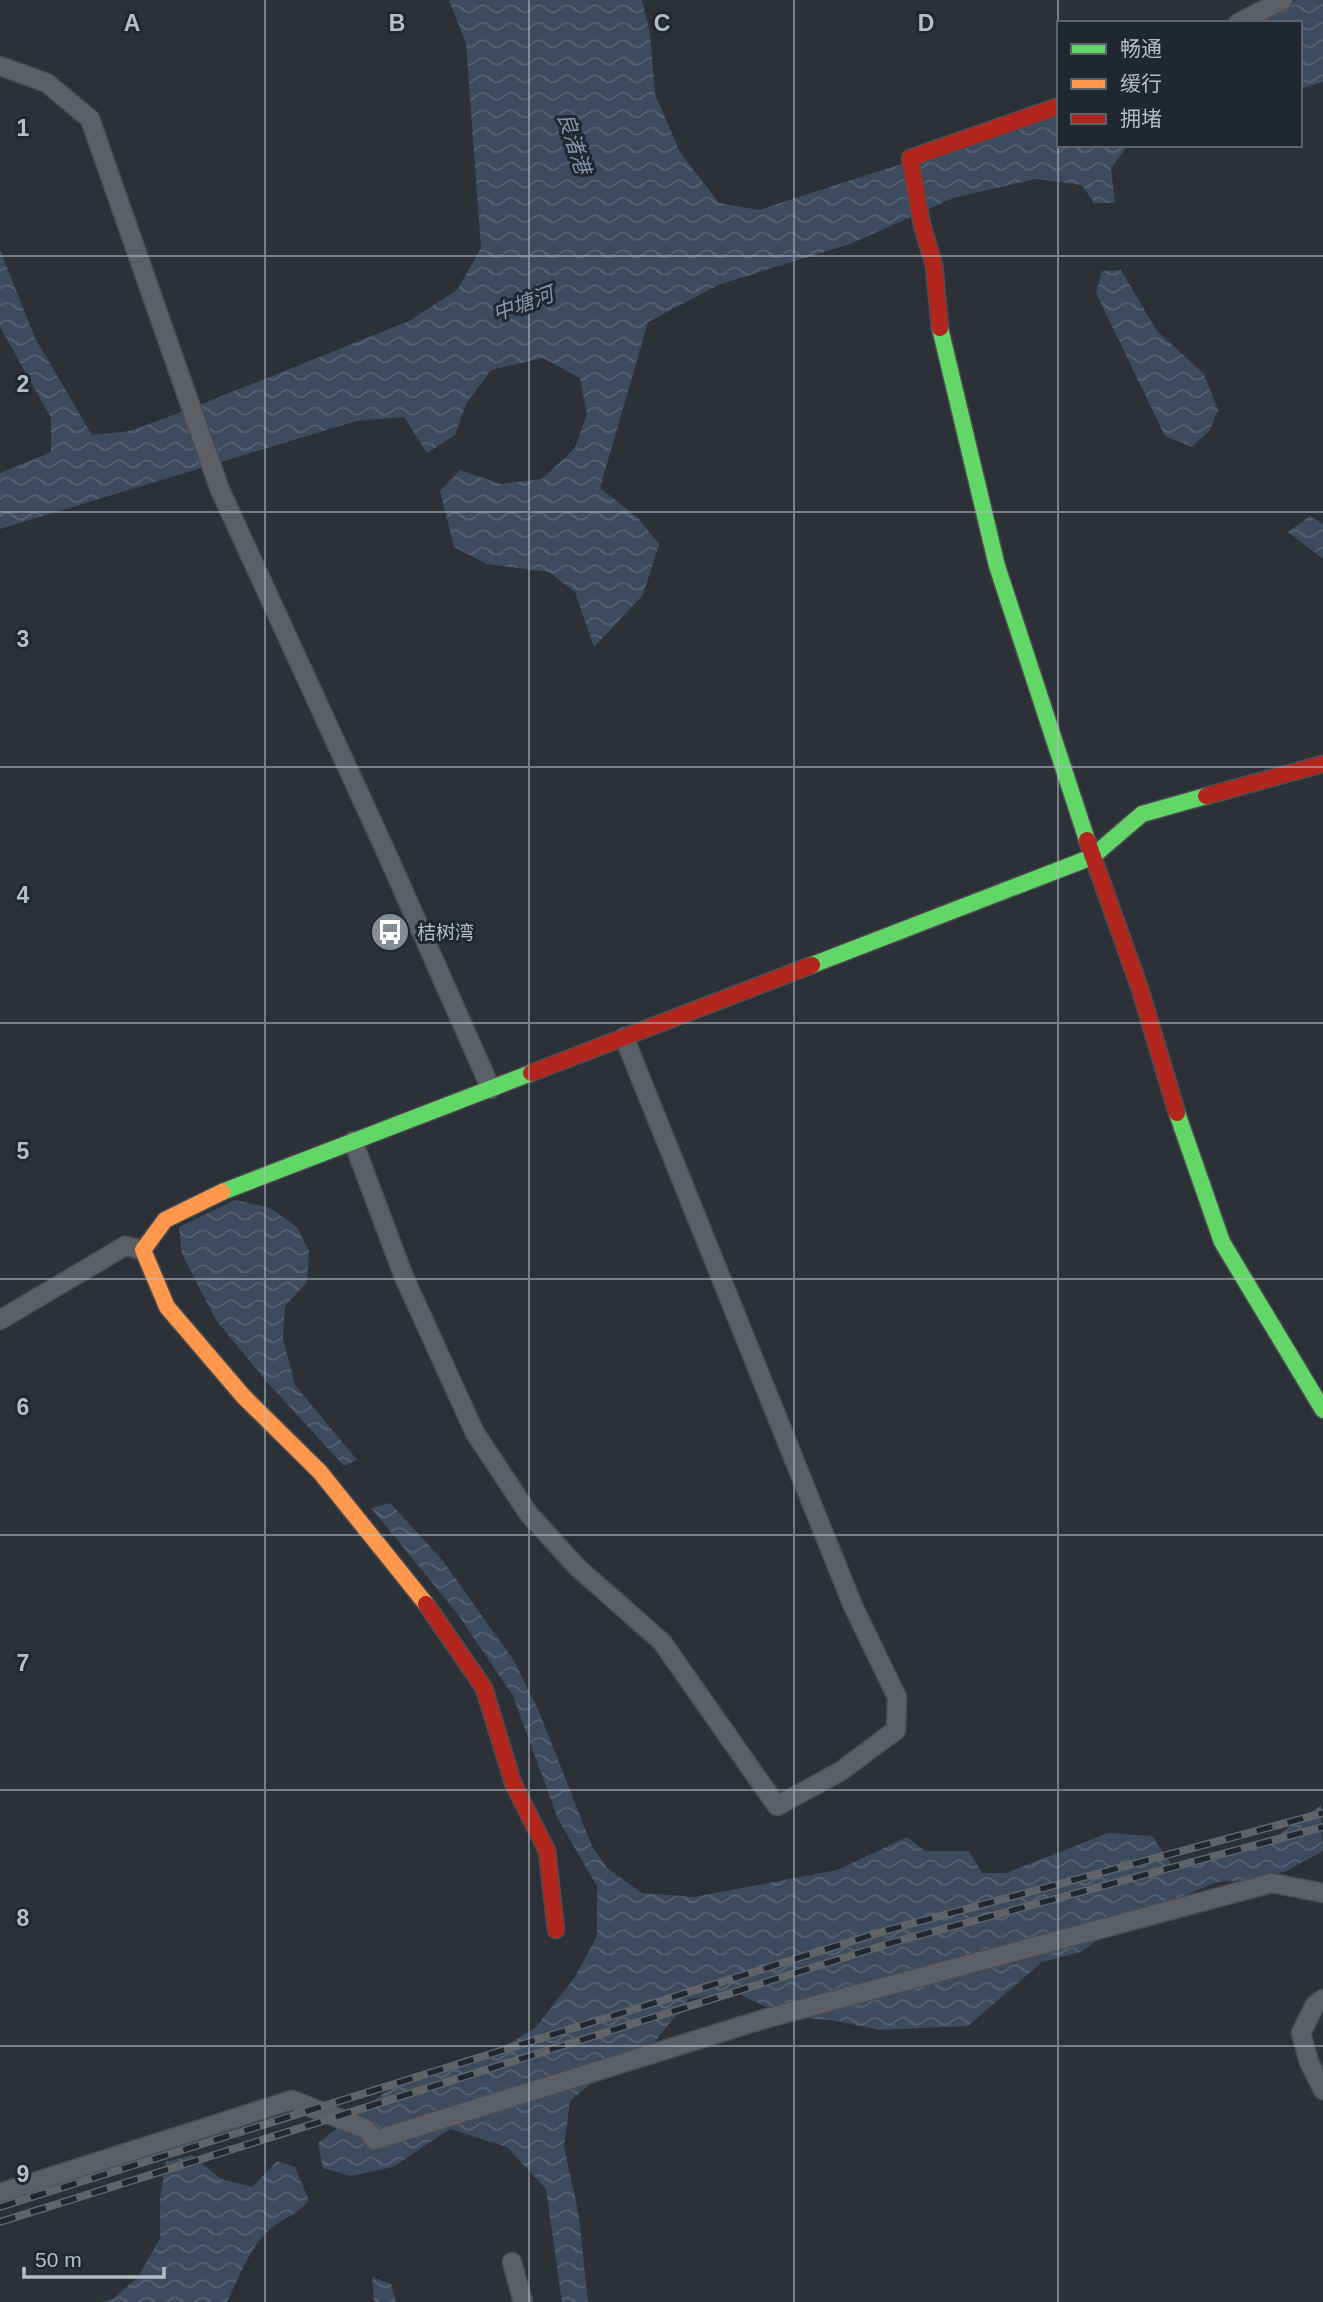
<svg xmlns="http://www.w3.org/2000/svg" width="1323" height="2302" font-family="Arial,'Noto Sans SC',sans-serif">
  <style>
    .water { fill: url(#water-waves) }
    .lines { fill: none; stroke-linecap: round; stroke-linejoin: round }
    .street-casing { stroke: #4a4d52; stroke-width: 21 }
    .fast-casing { stroke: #4a4d52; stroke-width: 19 }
    .slow-casing { stroke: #4a4d52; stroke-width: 19 }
    .jam-casing { stroke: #4a4d52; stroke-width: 19 }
    .street { stroke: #5c5f65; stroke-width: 18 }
    .fast { stroke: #63d668; stroke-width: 16 }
    .slow { stroke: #ff974d; stroke-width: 16 }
    .jam { stroke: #b3261e; stroke-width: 16 }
    .rail-casing { stroke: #606368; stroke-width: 8 }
    .rail { stroke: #202731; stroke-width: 5; stroke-dasharray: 16; stroke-linecap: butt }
    .grid { fill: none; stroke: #b7bdc7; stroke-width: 2; stroke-opacity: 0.55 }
    .labels { text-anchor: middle; stroke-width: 6; stroke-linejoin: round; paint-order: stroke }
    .poi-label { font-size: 19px; fill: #b7bdc7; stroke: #202731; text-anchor: start }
    .water-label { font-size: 21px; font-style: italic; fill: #8294aa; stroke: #202731 }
    .grid-label { font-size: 23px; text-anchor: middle; font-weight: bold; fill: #b7bdc7; stroke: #202731; stroke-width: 6; stroke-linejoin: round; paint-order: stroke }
  </style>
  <defs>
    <pattern id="water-waves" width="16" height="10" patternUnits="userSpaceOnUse" patternTransform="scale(1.75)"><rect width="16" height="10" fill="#3d4b5e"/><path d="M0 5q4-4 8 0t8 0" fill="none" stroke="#576374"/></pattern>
  </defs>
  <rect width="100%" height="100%" fill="#2c3137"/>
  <!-- water -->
  <g class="water">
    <path d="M449 0H642L650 33 655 94 680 152 719 203 759 210 1059 113V145H1128L1111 168 1115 203H1094L1082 185 1036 179 953 198 850 244 718 285 648 322 600 488 638 518 659 544 643 595 594 647 575 592 549 572 487 564 454 547 440 491 460 470 500 484 542 479 575 448 587 414 580 378 543 358 491 370 466 404 455 435 427 453 404 417 356 421 0 529V473L51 452V418L0 327V250L35 338 92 435 130 431 192 408 409 321 457 290 481 248 466 43Z"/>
    <path d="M1296 0H1323V82L1300 89V23H1257Z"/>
    <path d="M1121 270 1157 331 1204 374 1218 410 1210 430 1192 447 1165 436 1096 293 1102 271Z"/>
    <path d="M1310 516 1323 524V559L1288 532Z"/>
    <path d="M235 1200 270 1208 297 1227 309 1251 307 1282 285 1306 283 1338 295 1385 357 1460 344 1466 266 1381 216 1320 182 1254 179 1227Z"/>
    <path d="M390 1503 443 1561 514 1661 538 1709 592 1846 607 1868 642 1893 694 1897 837 1870 907 1837 925 1851H969L982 1873H1006L1108 1833 1152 1836 1174 1868 1280 1834 1321 1805 1323 1851 1286 1871 1255 1880 1217 1882 1125 1920 1081 1952 1042 1962 968 2026 879 2030 837 2021 785 2016 735 1992 689 1999 636 2065 596 2079 570 2101 564 2146 579 2216 588 2302H562L546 2189 507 2147 450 2129 393 2167 351 2176 323 2168 318 2143 401 2080 481 2061 535 2028 575 1977 597 1936V1886L558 1819 513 1696 457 1613 371 1508Z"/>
    <path d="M192 2155 221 2179 252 2187 277 2161 295 2167 309 2200C298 2215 282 2218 269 2230 250 2247 238 2279 227 2302H101L113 2299 138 2277 160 2238V2198L166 2162Z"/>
    <path d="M372 2277 391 2284 396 2302H374Z"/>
  </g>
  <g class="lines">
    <defs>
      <g id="street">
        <path d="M1238 23 1283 0"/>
        <path d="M0 66 47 83 90 119 220 490 387 854 491 1089"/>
        <path d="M353 1141 404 1277 475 1433 528 1513 577 1567 662 1642 777 1806 841 1771 896 1730 897 1697 853 1606 624 1037"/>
        <path d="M0 1320 125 1246 143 1250"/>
        <path d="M1323 1999 1315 2005 1301 2033 1309 2062 1323 2090"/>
        <path d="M0 2193 292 2100 366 2129 375 2140 764 2019 1272 1883 1323 1893"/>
        <path d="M512 2262 523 2302"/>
      </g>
      <g id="fast">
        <path d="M940 328 997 566 1087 840"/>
        <path d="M812 965 1092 857 1142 814 1206 796"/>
        <path d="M1177 1113 1222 1242 1323 1410"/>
        <path d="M222 1192 531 1073"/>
      </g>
      <path id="slow" d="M222 1192 165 1220 143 1250 167 1307 244 1397 320 1472 426 1604"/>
      <g id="jam">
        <path d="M940 328 934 265 922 225 910 158 1059 106"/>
        <path d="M1206 796 1323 764"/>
        <path d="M1087 840 1140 989 1177 1113"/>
        <path d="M531 1073 812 965"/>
        <path d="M426 1604 484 1688 513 1783 547 1851 556 1930"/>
      </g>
    </defs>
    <!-- street casing -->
    <use href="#street" class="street-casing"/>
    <!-- fast casing -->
    <use href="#fast" class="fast-casing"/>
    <!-- slow casing -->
    <use href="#slow" class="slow-casing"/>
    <!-- jam casing -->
    <use href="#jam" class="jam-casing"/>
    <!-- street -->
    <use href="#street" class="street"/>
    <!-- fast -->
    <use href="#fast" class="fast"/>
    <!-- slow -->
    <use href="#slow" class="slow"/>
    <!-- jam -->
    <use href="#jam" class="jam"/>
    <defs>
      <g id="rail">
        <path d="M0 2207 888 1930 1323 1813"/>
        <path d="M0 2222 891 1943 1323 1827"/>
      </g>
    </defs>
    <!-- rail casing -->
    <use href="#rail" class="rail-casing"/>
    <!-- rail -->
    <use href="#rail" class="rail"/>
  </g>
  <!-- grid -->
  <path class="grid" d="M265 0V2302M529 0V2302M794 0V2302M1058 0V2302M0 256H1323M0 512H1323M0 767H1323M0 1023H1323M0 1279H1323M0 1535H1323M0 1790H1323M0 2046H1323"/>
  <!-- icons -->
  <defs>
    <symbol id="bus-disc" viewBox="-11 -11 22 22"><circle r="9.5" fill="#868c95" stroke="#202731"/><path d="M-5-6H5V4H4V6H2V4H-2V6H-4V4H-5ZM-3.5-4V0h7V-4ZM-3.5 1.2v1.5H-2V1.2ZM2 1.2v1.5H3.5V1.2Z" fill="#fff"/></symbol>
  </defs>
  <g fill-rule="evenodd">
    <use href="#bus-disc" x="368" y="910" width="44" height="44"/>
  </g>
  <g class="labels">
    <!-- poi labels -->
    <g class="poi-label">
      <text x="417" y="939">桔树湾</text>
    </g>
    <!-- water labels -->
    <g class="water-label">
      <text transform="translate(574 143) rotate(72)" y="7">良渚港</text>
      <text transform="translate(523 304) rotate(-20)" y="7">中塘河</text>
    </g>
  </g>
  <g class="grid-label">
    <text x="132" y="31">A</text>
    <text x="397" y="31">B</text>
    <text x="662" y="31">C</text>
    <text x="926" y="31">D</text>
    <text x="23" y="136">1</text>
    <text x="23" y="392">2</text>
    <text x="23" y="647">3</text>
    <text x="23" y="903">4</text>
    <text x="23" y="1159">5</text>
    <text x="23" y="1415">6</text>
    <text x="23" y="1671">7</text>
    <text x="23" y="1926">8</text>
    <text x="23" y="2182">9</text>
  </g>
  <!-- legend -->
  <rect x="1057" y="21" width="245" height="126" fill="#202731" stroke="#5c636d" stroke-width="2"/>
  <rect x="1071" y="44" width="35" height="10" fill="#63d668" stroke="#5c636d" stroke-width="2"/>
  <text x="1120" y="56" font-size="21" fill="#b7bdc7">畅通</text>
  <rect x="1071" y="79" width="35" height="10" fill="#ff974d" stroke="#5c636d" stroke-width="2"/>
  <text x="1120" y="91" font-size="21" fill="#b7bdc7">缓行</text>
  <rect x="1071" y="114" width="35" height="10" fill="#b3261e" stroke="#5c636d" stroke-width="2"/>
  <text x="1120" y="126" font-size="21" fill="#b7bdc7">拥堵</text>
  <!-- scale -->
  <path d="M24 2267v10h140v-10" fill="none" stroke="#b7bdc7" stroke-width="3.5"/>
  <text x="35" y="2267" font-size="21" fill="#b7bdc7" stroke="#202731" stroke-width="5" paint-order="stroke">50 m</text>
</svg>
